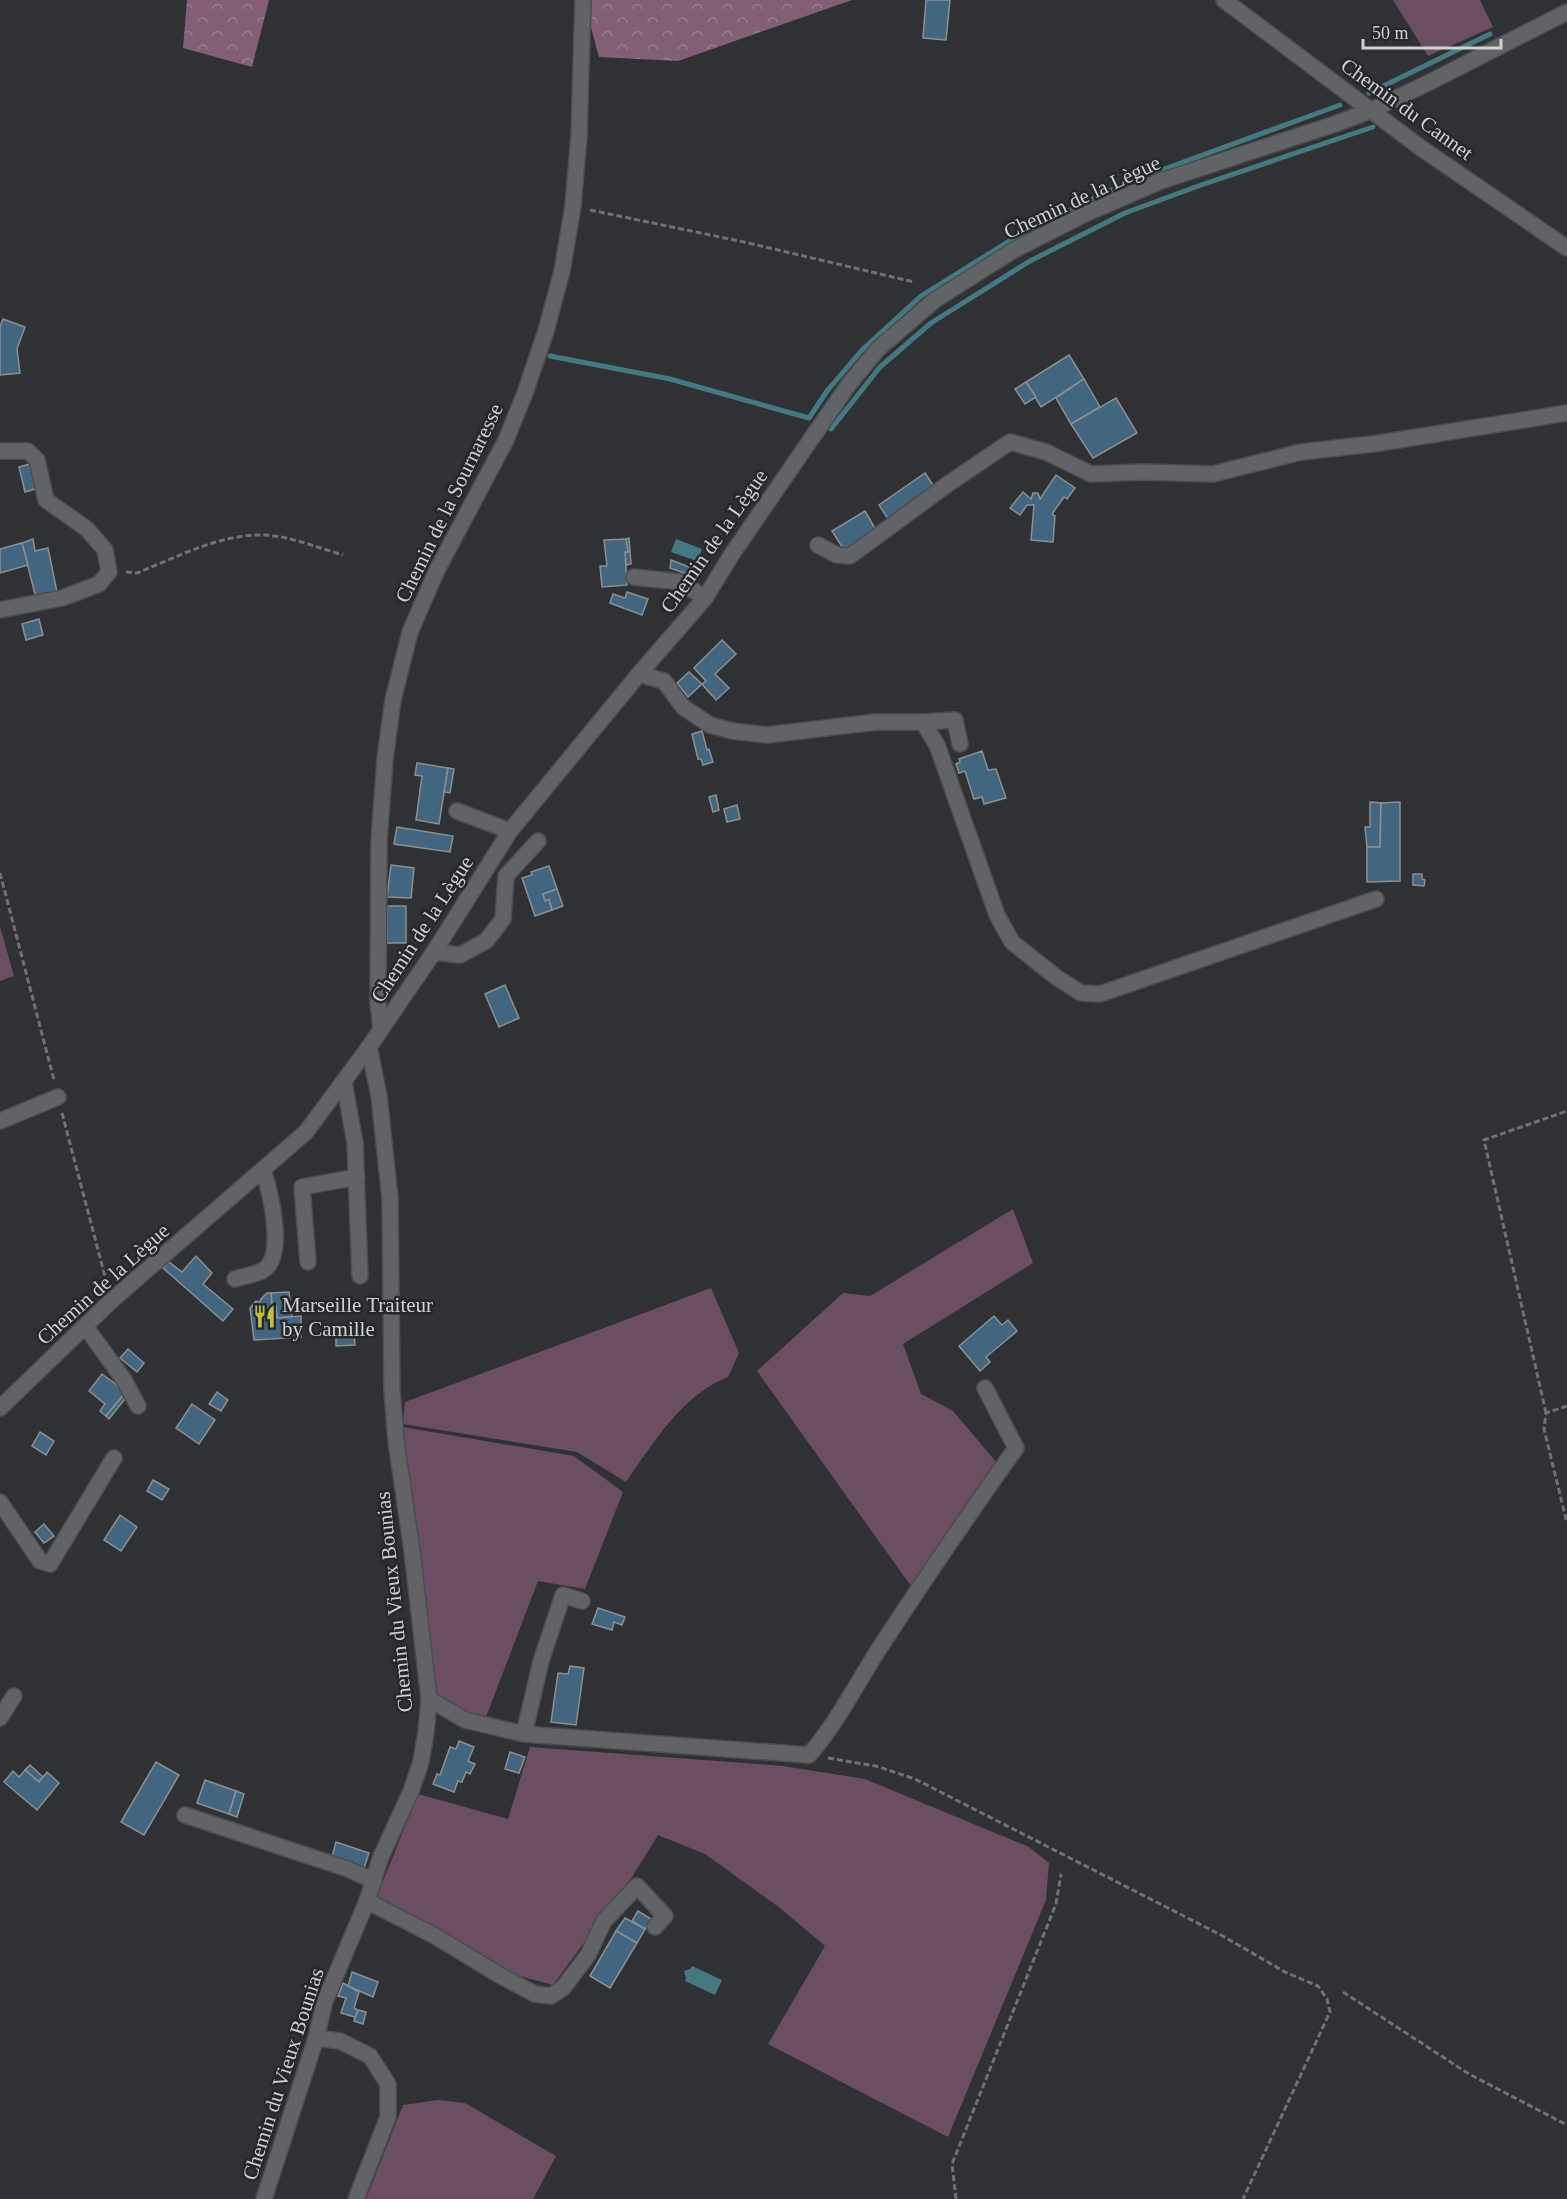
<svg xmlns="http://www.w3.org/2000/svg" width="1567" height="2199" font-family="Georgia,serif">
  <style>
    .grass { fill: #6c4e62 }
    .forest { fill: url(#forest-crowns) }
    .water { fill: #447982 }
    .lines { fill: none; stroke-linecap: round; stroke-linejoin: round }
    .stream { stroke: #447982; stroke-width: 5 }
    .building { fill: #436680; stroke: #8c8f92; stroke-width: 1.5 }
    .minor-casing { stroke: #4c4d4f; stroke-width: 18 }
    .path { stroke: #707173; stroke-width: 3; stroke-dasharray: 6 3; stroke-linecap: butt }
    .minor { stroke: #626367; stroke-width: 15 }
    .labels { text-anchor: middle; stroke-width: 5; stroke-linejoin: round; paint-order: stroke }
    .street-label { font-size: 21px; fill: #d1d1d3; stroke: #26272a }
    .poi-label { font-size: 21px; fill: #d1d1d3; stroke: #26272a; text-anchor: start }
  </style>
  <defs>
    <pattern id="forest-crowns" width="20" height="18" patternUnits="userSpaceOnUse" patternTransform="scale(1.5)"><rect width="20" height="18" fill="#835f76"/><path d="M2 6a3 3 0 1 1 6 0M12 15a3 3 0 1 1 6 0" fill="none" stroke="#997c8f"/></pattern>
  </defs>
  <rect width="100%" height="100%" fill="#303134"/>
  <!-- grass -->
  <g class="grass">
    <path d="M1393 0H1480L1493 27 1428 56Z"/>
    <path d="M0 927 14 976 0 981Z"/>
    <path d="M1013 1209 1033 1263 903 1344 921 1394 953 1411 997 1463 911 1586 757 1371 843 1293 870 1296Z"/>
    <path d="M711 1288 739 1353 728 1377C681 1396 654 1442 626 1482L577 1452 403 1424 405 1402Z"/>
    <path d="M403 1427 574 1456 623 1492 585 1589 538 1581 486 1717 468 1716 434 1692Z"/>
    <path d="M530 1747 783 1766 865 1779 1029 1847 1049 1863 1046 1900 948 2137 768 2044 825 1946 780 1908 705 1854 658 1835 632 1877 553 1985 516 1975 377 1896 418 1794 508 1819Z"/>
    <path d="M438 2100 465 2103 556 2156 533 2199H366L403 2105Z"/>
  </g>
  <!-- forest -->
  <g class="forest">
    <path d="M187 0H269L252 67 183 48Z"/>
    <path d="M590 0H852L678 61 599 57 589 20Z"/>
  </g>
  <!-- water -->
  <g class="water">
    <path d="M676 539 702 549 697 561 671 552Z"/>
    <path d="M692 1966 722 1980 715 1995 685 1981 686 1978 684 1971 690 1969Z"/>
  </g>
  <g class="lines">
    <!-- stream -->
    <g class="stream">
      <path d="M1369 93 1490 34"/>
      <path d="M550 356 670 379 809 418 827 391 862 350 921 296 1019 235 1126 183 1340 105"/>
      <path d="M831 429 880 367 931 323 1030 261 1125 213 1201 185 1373 127"/>
    </g>
  </g>
  <!-- building -->
  <g class="building">
    <path d="M926 0H950L946 40 923 38Z"/>
    <path d="M3 319 25 327 17 349 20 373 0 375V327Z"/>
    <path d="M1069 355 1084 379 1041 407 1026 382Z"/>
    <path d="M1084 379 1100 407 1071 424 1056 398Z"/>
    <path d="M1026 382 1036 397 1025 404 1015 389Z"/>
    <path d="M1116 398 1137 433 1093 458 1071 424Z"/>
    <path d="M30 464 35 489 25 492 19 467Z"/>
    <path d="M925 473 935 488 888 519 879 505Z"/>
    <path d="M1056 475 1075 488 1067 499 1064 497 1052 514 1055 516 1053 542 1031 540 1034 505H1027L1020 515 1010 508 1023 492 1031 499 1033 493H1038L1040 499Z"/>
    <path d="M865 511 876 530 844 550 832 531Z"/>
    <path d="M629 538 631 564 626 565 625 552H628L626 539Z"/>
    <path d="M33 539 35 551 48 548 57 592 36 598 22 543Z"/>
    <path d="M626 539 628 552H625L627 585 602 587 600 566H607L604 540Z"/>
    <path d="M22 543 28 565 0 573V549Z"/>
    <path d="M671 560 694 569 696 563 703 566 696 577 670 568Z"/>
    <path d="M627 592 648 599 642 615 610 603 613 594 625 598Z"/>
    <path d="M39 619 43 635 26 640 22 624Z"/>
    <path d="M722 640 736 654 715 674 729 688 716 700 702 684 706 681 694 668Z"/>
    <path d="M689 672 702 684 688 697 677 683Z"/>
    <path d="M702 731 707 750 709 749 713 762 703 765 701 759H698L692 734Z"/>
    <path d="M982 751 988 770 996 769 1006 798 984 804 982 797 974 799 965 771 959 773 956 764 960 762 959 759Z"/>
    <path d="M417 763 448 768 439 824 416 820 422 776 415 775Z"/>
    <path d="M448 768 454 769 450 793 444 792Z"/>
    <path d="M716 795 719 810 713 812 709 797Z"/>
    <path d="M1370 802 1381 803 1380 847H1367L1365 827H1370Z"/>
    <path d="M1400 802V881L1367 882V847H1380L1381 803Z"/>
    <path d="M737 805 740 819 727 822 724 809Z"/>
    <path d="M397 827 453 836 450 852 394 844Z"/>
    <path d="M391 865 414 868 411 898 387 897Z"/>
    <path d="M549 866 557 889 543 894 545 901 549 899 552 910 535 916 522 878 532 875 531 872Z"/>
    <path d="M1413 874H1422V879L1425 880 1424 886 1413 885Z"/>
    <path d="M557 889 563 906 552 910 549 899 545 901 543 894Z"/>
    <rect x="387" y="906" width="19" height="37"/>
    <path d="M505 985 519 1018 499 1027 485 994Z"/>
    <path d="M196 1256 212 1273 203 1284 233 1309 223 1321 163 1268 169 1262 182 1272Z"/>
    <path d="M289 1292 292 1317 277 1318 276 1306H272L271 1293Z"/>
    <path d="M267 1293H271L272 1306H276L277 1318 301 1316V1337L254 1340 250 1308 256 1301 260 1302 261 1299Z"/>
    <path d="M994 1316 1002 1325 1008 1320 1017 1331 986 1357 990 1362 980 1371 959 1346Z"/>
    <path d="M357 1326 358 1334 341 1335V1327Z"/>
    <path d="M354 1334 355 1345 336 1346V1335Z"/>
    <path d="M128 1349 144 1363 137 1372 120 1358Z"/>
    <path d="M102 1374 126 1392 106 1416 100 1411 105 1404 89 1391Z"/>
    <path d="M126 1392 129 1394 109 1419 106 1416Z"/>
    <path d="M217 1392 228 1400 221 1411 209 1404Z"/>
    <path d="M192 1404 215 1420 199 1444 176 1428Z"/>
    <path d="M40 1432 54 1441 46 1455 32 1446Z"/>
    <path d="M153 1480 169 1489 162 1500 147 1491Z"/>
    <path d="M120 1515 137 1527 121 1551 104 1540Z"/>
    <path d="M44 1524 54 1536 44 1543 35 1532Z"/>
    <path d="M598 1608 625 1617 622 1625 614 1622 612 1630 592 1624Z"/>
    <path d="M570 1666 584 1668 576 1725 551 1722 558 1673 568 1674Z"/>
    <path d="M459 1741 474 1747 468 1761 475 1764 470 1774 466 1772 462 1782 458 1781 454 1792 433 1784 437 1774 440 1775 450 1747 456 1749Z"/>
    <path d="M510 1752 525 1757 519 1773 505 1769Z"/>
    <path d="M156 1762 179 1775 144 1835 121 1822Z"/>
    <path d="M30 1765 43 1777 39 1782 25 1770Z"/>
    <path d="M25 1770 39 1782 47 1772 59 1783 37 1810 4 1782 13 1771 19 1777Z"/>
    <path d="M205 1780 236 1791 229 1814 197 1803Z"/>
    <path d="M236 1791 244 1794 237 1817 229 1814Z"/>
    <path d="M336 1842 369 1853 364 1868 332 1857Z"/>
    <path d="M638 1911 651 1919 645 1929 632 1921Z"/>
    <path d="M625 1918 645 1929 637 1943 616 1931Z"/>
    <path d="M616 1931 637 1943 610 1988 590 1976Z"/>
    <path d="M352 1972 378 1982 373 1997 348 1986Z"/>
    <path d="M343 1983 359 1992 354 2008 358 2010 355 2017 341 2013 346 1998 338 1996Z"/>
    <path d="M358 2010 366 2012 363 2024 354 2021Z"/>
  </g>
  <g class="lines">
    <defs>
      <g id="minor">
        <path d="M1224 0 1421 148 1567 248"/>
        <path d="M0 451H28L37 460 46 500 87 529 105 550 109 572 99 584 62 598 0 610"/>
        <path d="M818 545 837 555 850 556 948 484 1010 442 1046 452 1091 474 1142 472 1213 474 1301 452 1373 444 1567 413"/>
        <path d="M634 577 680 582 705 598"/>
        <path d="M639 674 664 681 683 707 710 725 732 731 767 735 876 722H923L937 745 997 915 1012 942 1056 977 1081 993 1100 994 1376 899"/>
        <path d="M923 722 955 720 960 744"/>
        <path d="M457 811 510 831"/>
        <path d="M434 952 460 955 486 941 503 919 506 876 538 841"/>
        <path d="M381 1028 378 1003 379 841 385 759 393 700 410 632 437 570 506 440 525 393 546 331 562 271 573 206 579 136 583 0"/>
        <path d="M344 1082 355 1143 360 1276"/>
        <path d="M0 1121 58 1097"/>
        <path d="M308 1262 302 1187 357 1177"/>
        <path d="M235 1279C243 1276 254 1275 262 1271 287 1258 270 1191 263 1170"/>
        <path d="M85 1326 124 1380 138 1406"/>
        <path d="M0 1408 111 1301 306 1132 369 1047 434 952 510 831 639 674 705 598 732 554 849 384 878 349 935 300 1014 250 1087 213 1161 181 1335 124 1372 110 1430 82 1567 12"/>
        <path d="M0 1502 40 1561 50 1564 114 1458"/>
        <path d="M429 1699 465 1720 524 1734 541 1661 563 1595 582 1601"/>
        <path d="M0 1718 14 1696"/>
        <path d="M524 1734 809 1755C836 1724 855 1687 877 1652 922 1583 968 1515 1016 1448L985 1388"/>
        <path d="M185 1815 348 1869 374 1881"/>
        <path d="M367 1901 435 1936 501 1976 535 1994 551 1996 563 1988 588 1955 604 1921 637 1886 665 1916 655 1927"/>
        <path d="M316 2038 340 2041 370 2056 388 2084V2117L356 2199"/>
        <path d="M264 2199 316 2038 325 2001 367 1901 380 1859 411 1791 421 1762 426 1732 429 1699 412 1551 396 1441 392 1391 390 1198 379 1096 369 1047"/>
      </g>
    </defs>
    <!-- minor casing -->
    <use href="#minor" class="minor-casing"/>
    <!-- path -->
    <g class="path">
      <path d="M590 210 744 242 914 282"/>
      <path d="M126 572 137 573C177 557 222 533 266 535 292 537 319 548 343 555"/>
      <path d="M0 873 54 1080"/>
      <path d="M62 1113 107 1284"/>
      <path d="M1567 1406 1546 1413 1544 1429 1567 1523"/>
      <path d="M1546 1413 1484 1140 1567 1111"/>
      <path d="M828 1758 876 1766 915 1779 1221 1935 1285 1972 1318 1986 1327 1999 1330 2012 1243 2199"/>
      <path d="M1343 1992 1469 2074 1567 2125"/>
      <path d="M956 2199 952 2164 1056 1904 1061 1874"/>
    </g>
    <!-- minor -->
    <use href="#minor" class="minor"/>
  </g>
  <!-- icons -->
  <defs>
    <symbol id="restaurant-bare" viewBox="-9 -9 18 18"><path d="M-5-6h1v4h1v-4h1v4h1v-4h1v5L-1.5 .5V6h-2V.5L-5-1ZM5-6V6H3V1.5H1.5Q1.5-4 5-6Z" fill="#bdbf43" stroke="#26272a" stroke-width="2.5" paint-order="stroke"/></symbol>
  </defs>
  <g fill-rule="evenodd">
    <use href="#restaurant-bare" x="248" y="1300" width="33" height="33"/>
  </g>
  <g class="labels">
    <!-- street labels -->
    <g class="street-label">
      <text transform="translate(1407 109) rotate(36)" y="7">Chemin du Cannet</text>
      <text transform="translate(1082 197) rotate(-25)" y="7">Chemin de la Lègue</text>
      <text transform="translate(449 503) rotate(-64)" y="7">Chemin de la Sournaresse</text>
      <text transform="translate(714 541) rotate(-55)" y="7">Chemin de la Lègue</text>
      <text transform="translate(422 929) rotate(-57)" y="7">Chemin de la Lègue</text>
      <text transform="translate(103 1284) rotate(-42)" y="7">Chemin de la Lègue</text>
      <text transform="translate(394 1602) rotate(-96)" y="7">Chemin du Vieux Bounias</text>
      <text transform="translate(283 2074) rotate(-72)" y="7">Chemin du Vieux Bounias</text>
    </g>
    <!-- poi labels -->
    <g class="poi-label">
      <text x="282" y="1312">Marseille Traiteur<tspan x="282" dy="24">by Camille</tspan></text>
    </g>
  </g>
  <!-- scale -->
  <path d="M1363 39v9h138v-9" fill="none" stroke="#d1d1d3" stroke-width="3"/>
  <text x="1372" y="39" font-size="18" fill="#d1d1d3" stroke="#26272a" stroke-width="4.5" paint-order="stroke">50 m</text>
</svg>
